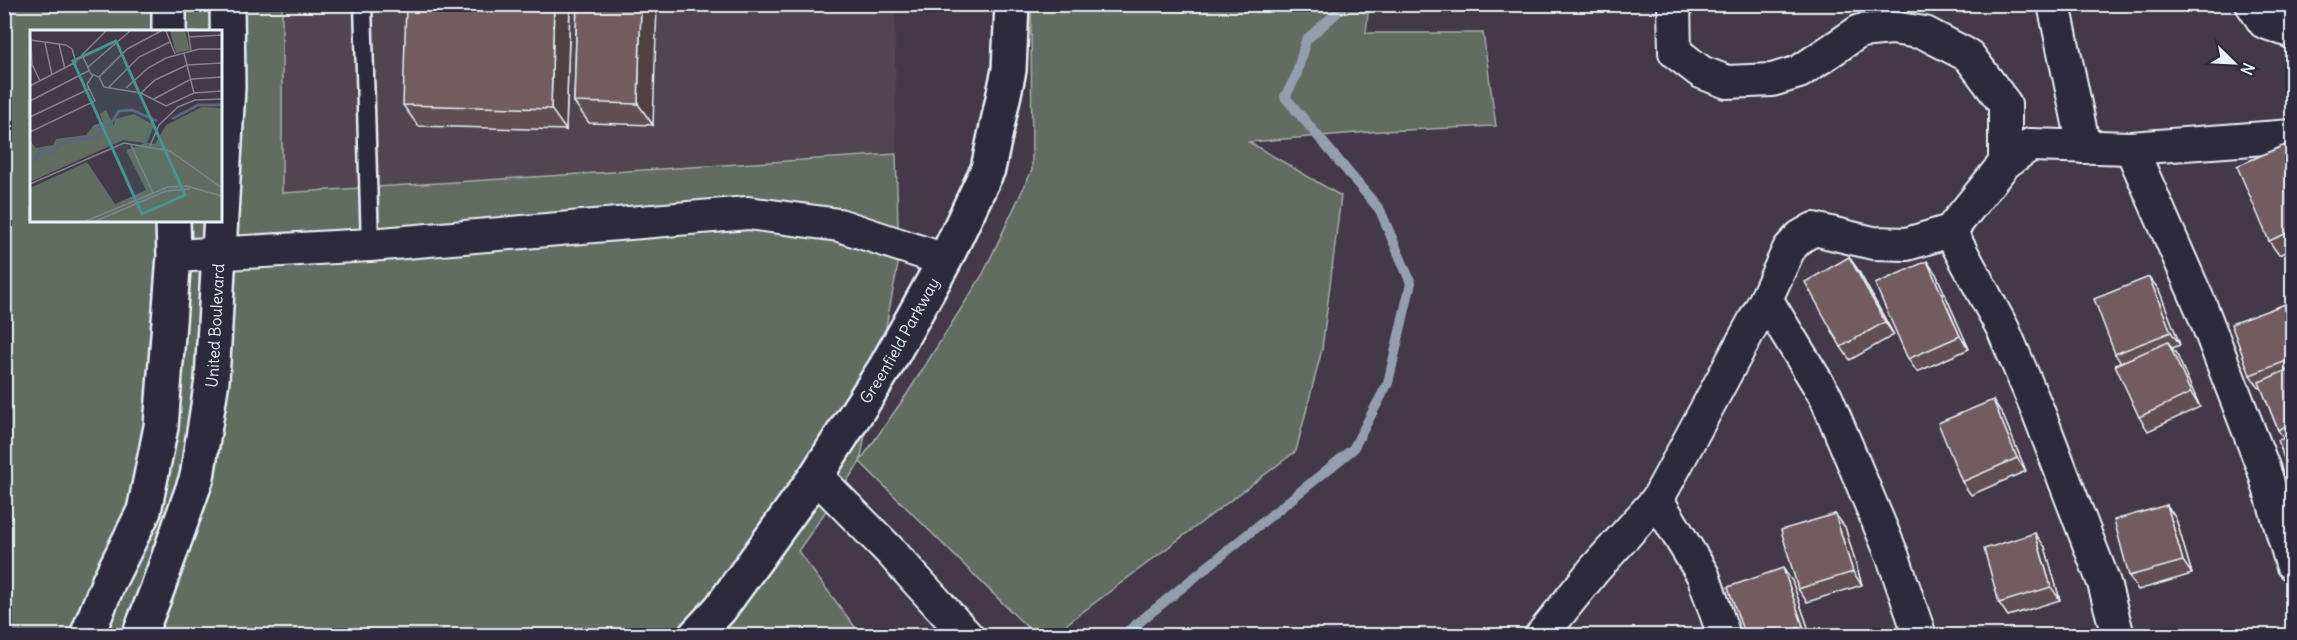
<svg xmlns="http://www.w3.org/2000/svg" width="2297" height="640" font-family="Delius,sans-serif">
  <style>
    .built { fill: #51444f }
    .green { fill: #626c60; stroke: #a5aeac; stroke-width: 1.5; fill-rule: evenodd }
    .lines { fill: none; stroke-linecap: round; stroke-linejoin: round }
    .stream { stroke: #939eaf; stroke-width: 10 }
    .service-casing { stroke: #e8f1f8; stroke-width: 21 }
    .minor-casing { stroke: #e8f1f8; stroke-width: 36 }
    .secondary-casing { stroke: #e8f1f8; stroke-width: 38 }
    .service { stroke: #2f2a3d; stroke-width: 16 }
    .minor { stroke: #2f2a3d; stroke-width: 32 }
    .secondary { stroke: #2f2a3d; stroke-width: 33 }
    .wall { fill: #624f53; stroke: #e8f1f8; stroke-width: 1.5 }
    .shaded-wall { fill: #504043; stroke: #e8f1f8; stroke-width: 1.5 }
    .building { fill: #725c60; stroke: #e8f1f8; stroke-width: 1.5 }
    .labels { text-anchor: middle; stroke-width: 6; stroke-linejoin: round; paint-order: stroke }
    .street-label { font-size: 16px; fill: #e8f1f8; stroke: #2f2a3d }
    .inset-river { fill: none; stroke: #5a667e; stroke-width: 3 }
    .inset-road { fill: none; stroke: #85838e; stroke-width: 1.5 }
    .view { fill: #459590; fill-opacity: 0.15; stroke: #459590; stroke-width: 3 }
    .inset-edge { fill: none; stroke: #e8f1f8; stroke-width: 3 }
  </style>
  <rect width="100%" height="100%" fill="#433948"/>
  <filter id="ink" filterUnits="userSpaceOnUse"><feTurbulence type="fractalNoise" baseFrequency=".0167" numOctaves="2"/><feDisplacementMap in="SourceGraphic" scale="12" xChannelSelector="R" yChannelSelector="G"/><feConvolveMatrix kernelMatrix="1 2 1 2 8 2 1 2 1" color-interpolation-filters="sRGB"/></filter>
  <g filter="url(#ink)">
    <!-- built -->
    <path class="built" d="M282 5H895L896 154 281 193Z"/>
    <!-- green -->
    <path class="green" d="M4 5H282V193L896 154 899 259 860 461 907 394 983 274 1032 170 1031 5H1369L1366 33H1483L1496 126 1382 131 1249 142 1341 196 1322 349 1296 451 1052 635H1035L860 462 798 551 861 635H5ZM32 32H220V220H32Z"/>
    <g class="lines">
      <!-- stream -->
      <path class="stream" d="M1122 636 1353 449 1388 383 1411 283 1380 210 1285 97 1296 76 1306 40 1341 9V4"/>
      <defs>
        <path id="service" d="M363 4 370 245"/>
        <g id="minor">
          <path d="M1674 4 1675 52 1701 72 1727 82 1772 80 1799 72 1860 31 1892 28 1925 33 1969 56 2005 104V163"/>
          <path d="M2054 4 2084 147"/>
          <path d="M2252 4 2264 22 2292 32"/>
          <path d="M2131 148 2201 307 2264 470 2292 564"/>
          <path d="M1950 231 2003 329 2038 411 2104 583 2118 636"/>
          <path d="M174 256 370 245 748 213 839 225 945 260"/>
          <path d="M1766 299 1826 397 1893 557 1920 636"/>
          <path d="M816 476 892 553 967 636"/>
          <path d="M1657 500 1703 575 1724 636"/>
          <path d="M1541 636 1594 570 1657 500 1766 299 1789 249 1800 237 1814 229 1873 243 1907 244 1950 231 2005 163 2030 145 2131 148 2292 136"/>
        </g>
        <g id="secondary">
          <path d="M169 4V32"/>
          <path d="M87 636 109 581 144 511 161 427 174 256 173 220"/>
          <path id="s1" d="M139 636 157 590 197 477 212 380 228 87 227 4"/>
          <path id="s2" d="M695 636 720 609 816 476 885 368 945 260 988 169 1009 70 1012 4"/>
        </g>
      </defs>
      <!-- service casing -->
      <use href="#service" class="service-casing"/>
      <!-- minor casing -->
      <use href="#minor" class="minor-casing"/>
      <!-- secondary casing -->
      <use href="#secondary" class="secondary-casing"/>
      <!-- service -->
      <use href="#service" class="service"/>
      <!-- minor -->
      <use href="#minor" class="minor"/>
      <!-- secondary -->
      <use href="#secondary" class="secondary"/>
    </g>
    <!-- wall -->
    <g class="wall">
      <path d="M570 4 566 130 418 126 403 105Z"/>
      <path d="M577 4 653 125 589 123 574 102Z"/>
      <path d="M2292 142V249L2279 255 2269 241Z"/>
      <path d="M1849 257 1858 270 1894 335 1850 360 1841 347Z"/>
      <path d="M1936 274 1969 349 1917 372 1908 359Z"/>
      <path d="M2149 277 2159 290 2180 345 2172 348 2177 355 2200 407 2148 431 2139 417 2121 363 2115 354Z"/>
      <path d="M2292 308V483L2284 439 2278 430 2261 387 2259 388 2250 375Z"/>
      <path d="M2002 413 2026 471 1971 495 1962 482Z"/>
      <path d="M2167 505 2176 519 2192 574 2138 590 2129 576Z"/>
      <path d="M1835 514 1845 527 1862 585 1807 602 1798 589Z"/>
      <path d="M2045 547 2060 600 2008 616 1999 603Z"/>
      <path d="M1792 581 1811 636H1745Z"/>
    </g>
    <!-- shaded-wall -->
    <g class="shaded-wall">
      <path d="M554 4H570L566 130 551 109Z"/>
      <path d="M641 4H657L653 125 638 104Z"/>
      <path d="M1849 257 1858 270 1894 335 1885 322Z"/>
      <path d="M1927 261 1936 274 1969 349 1960 336Z"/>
      <path d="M2149 277 2159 290 2180 345 2171 332Z"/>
      <path d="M2168 342 2177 355 2200 407 2191 393Z"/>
      <path d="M1993 400 2002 413 2026 471 2017 458Z"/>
      <path d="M2167 505 2176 519 2192 574 2183 561Z"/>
      <path d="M1835 514 1845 527 1862 585 1853 572Z"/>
      <path d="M2035 533 2045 547 2060 600 2051 587Z"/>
      <path d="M1783 568 1792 581 1811 636H1810L1803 626Z"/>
    </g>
    <!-- building -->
    <g class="building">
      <path d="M406 4H554L551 109 403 105Z"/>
      <path d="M577 4H641L638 104 574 102Z"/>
      <path d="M2292 142V231L2269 241 2237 166Z"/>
      <path d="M1849 257 1885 322 1841 347 1805 282Z"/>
      <path d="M1927 261 1960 336 1908 359 1875 284Z"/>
      <path d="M2149 277 2171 332 2115 354 2094 299Z"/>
      <path d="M2288 303 2292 313V359L2250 375 2231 324Z"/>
      <path d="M2168 342 2191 393 2139 417 2115 365Z"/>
      <path d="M2292 368V423L2278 430 2259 382Z"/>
      <path d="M1993 400 2017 458 1962 482 1938 423Z"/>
      <path d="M2292 436V483L2278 440Z"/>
      <path d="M2167 505 2183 561 2129 576 2114 520Z"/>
      <path d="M1835 514 1853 572 1798 589 1781 530Z"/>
      <path d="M2035 533 2051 587 1999 603 1984 549Z"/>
      <path d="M1783 568 1803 626 1776 636H1745L1728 587Z"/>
    </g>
  </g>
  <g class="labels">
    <!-- street labels -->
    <g class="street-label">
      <text dy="6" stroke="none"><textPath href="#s1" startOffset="322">United Boulevard</textPath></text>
      <text dy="6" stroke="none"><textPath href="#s2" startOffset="360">Greenfield Parkway</textPath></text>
    </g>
  </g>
  <!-- overview -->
  <g transform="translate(30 30)">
    <rect width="192" height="192" fill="#433948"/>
    <path d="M140 1H155L160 20 146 23ZM172 77 192 78 191 191H0V158L57 132 85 174 116 160 96 120 115 113 93 110 0 152V111L6 118 23 115 26 109 56 105 64 95 73 92 70 84 76 80 84 96 85 89 104 84 124 95 117 113 125 114 136 95Z" fill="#626c60"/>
    <path class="inset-river" d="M142 89 168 75H192M0 131 6 129 10 120 20 122 34 112 70 107 69 96 80 95 89 81 102 80 127 91"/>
    <path class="inset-road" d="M76 1 52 25 61 44 69 47 74 57 111 63 136 76 164 63 192 61M136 1 145 24M158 1 161 21M159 7 192 5M0 10 36 15 42 19 46 32 0 56M1 10 2 34 10 51M15 13 22 45M29 14 35 39M154 23 164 63M58 37 100 1M69 47 97 19 131 1M79 57 109 27 140 12M96 58 118 38 136 28 169 19H192M111 63 125 50 157 35 192 33M124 69 161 49 192 47M0 71 60 40M0 87 59 59M0 102 65 71 57 54 63 45M101 115 123 163M120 116 129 95 148 77 165 70 192 69M0 154 94 113 140 121 192 158M56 191 138 157 156 156 192 166M66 191 136 161 160 159"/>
    <path class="view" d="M86 11 155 165 112 184 43 31Z"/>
    <rect width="192" height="192" class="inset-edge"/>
  </g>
  <!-- margin -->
  <rect width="2297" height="640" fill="none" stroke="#2f2a3d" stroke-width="24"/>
  <rect x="12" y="12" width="2273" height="616" fill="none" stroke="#e8f1f8" stroke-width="2" filter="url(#ink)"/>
  <!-- north arrow -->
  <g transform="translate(2234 63) rotate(114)" stroke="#2f2a3d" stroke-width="4.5" paint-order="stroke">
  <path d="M0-4.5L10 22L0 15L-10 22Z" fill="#e8f1f8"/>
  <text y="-9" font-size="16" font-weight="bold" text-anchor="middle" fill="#e8f1f8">N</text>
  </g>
</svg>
